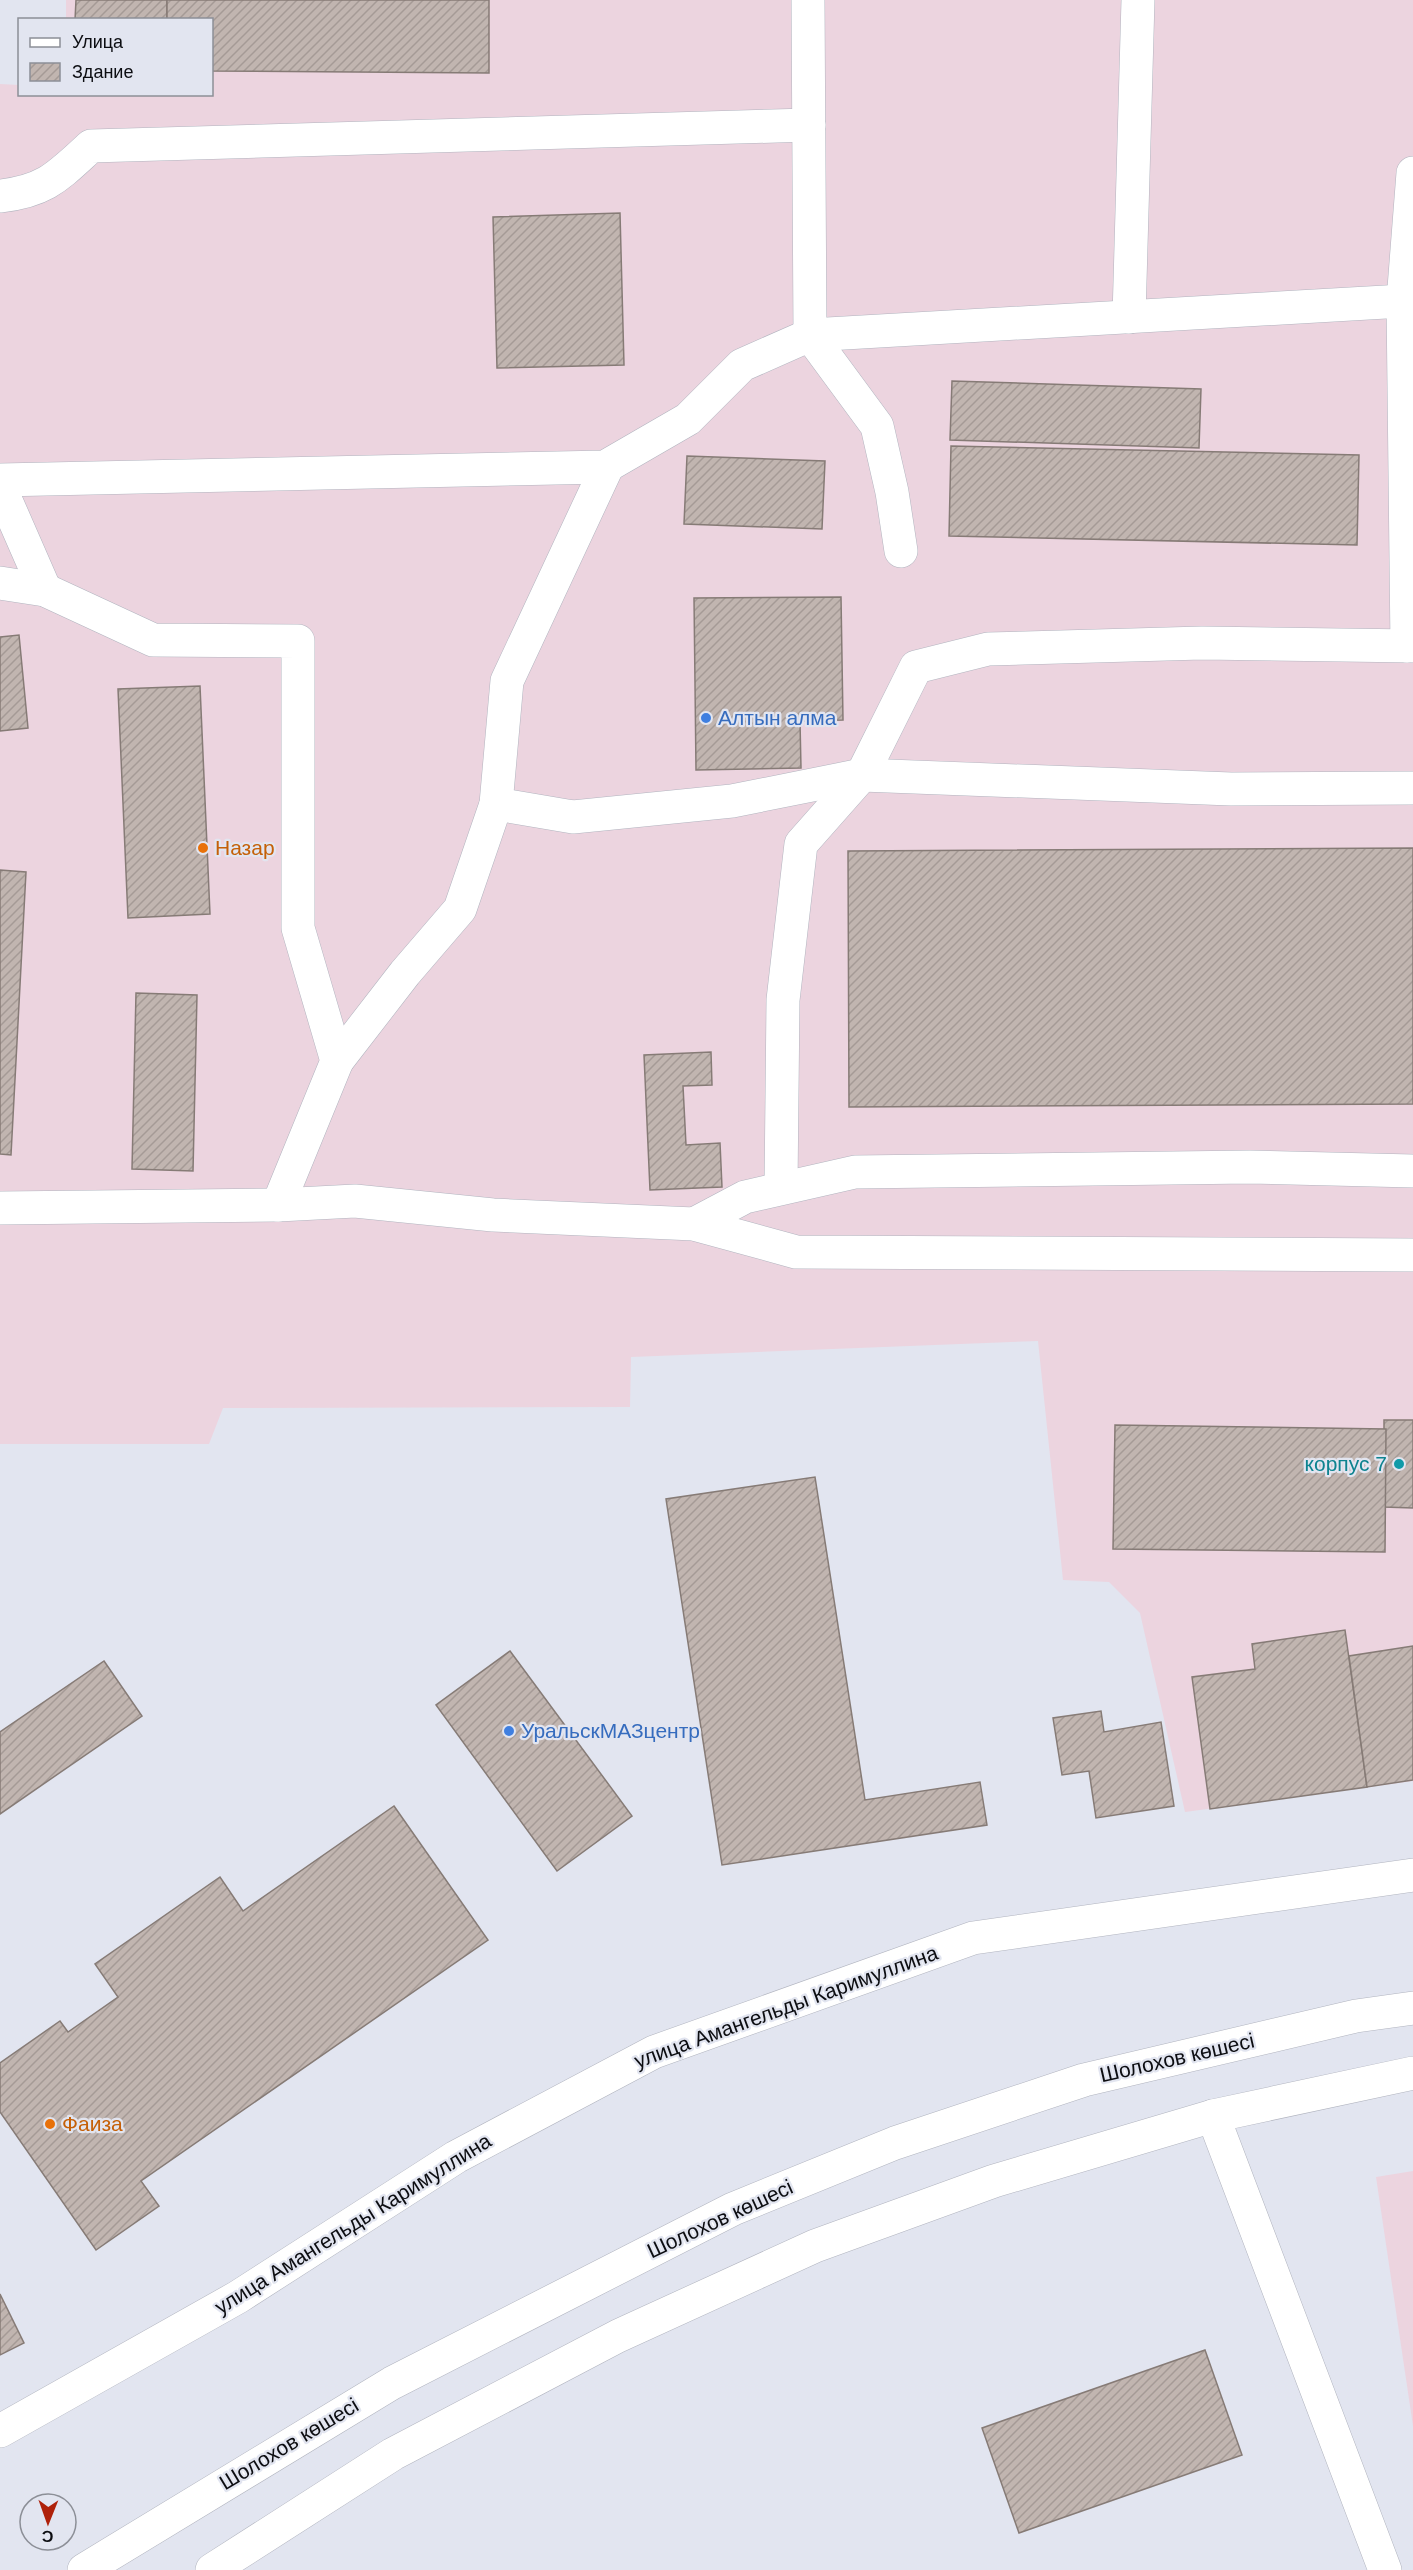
<svg xmlns="http://www.w3.org/2000/svg" width="1413" height="2570" font-family="Helvetica,sans-serif">
  <style>
    .commercial { fill: #ecd4df }
    .building { fill: url(#building-hatch); stroke: #867b76; stroke-width: 1.5 }
    .lines { fill: none; stroke-linecap: round; stroke-linejoin: round }
    .minor-casing { stroke: #b1b4bf; stroke-width: 34 }
    .highway-casing { stroke: #b1b4bf; stroke-width: 34 }
    .minor { stroke: #fff; stroke-width: 33 }
    .highway { stroke: #fff; stroke-width: 33 }
    .shop-dot { fill: #3f7fe0; stroke: #e2e5f0; stroke-width: 2 }
    .food-dot { fill: #e8710a; stroke: #e2e5f0; stroke-width: 2 }
    .culture-dot { fill: #0f9aa8; stroke: #e2e5f0; stroke-width: 2 }
    .labels { text-anchor: middle; stroke-width: 4.5; stroke-linejoin: round; paint-order: stroke }
    .shop-label { font-size: 21px; fill: #366cbe; stroke: #e2e5f0; text-anchor: start }
    .food-label { font-size: 21px; fill: #c56008; stroke: #e2e5f0; text-anchor: start }
    .culture-label { font-size: 21px; fill: #0d838f; stroke: #e2e5f0; text-anchor: end }
    .street-label { font-size: 21px; fill: #0c0d11; stroke: #e2e5f0 }
  </style>
  <defs>
    <pattern id="building-hatch" width="6" height="6" patternUnits="userSpaceOnUse" patternTransform="scale(1.5)"><rect width="6" height="6" fill="#c1b5b0"/><path d="M-1 1l2-2M0 6l6-6M5 7l2-2" fill="none" stroke="#a59a96"/></pattern>
  </defs>
  <rect width="100%" height="100%" fill="#e2e5f0"/>
  <!-- commercial -->
  <g class="commercial">
    <path d="M66 0H1413V1781L1185 1812 1140 1613 1109 1582 1063 1580 1038 1341 631 1357 630 1407 223 1408 209 1444H0V84L19 85 20 94H212V20L66 19Z"/>
    <path d="M1413 2171V2426L1376 2177Z"/>
  </g>
  <!-- building -->
  <g class="building">
    <path d="M76 0H167V20H75Z"/>
    <path d="M167 0H489V73L212 71V20H167Z"/>
    <path d="M620 213 624 365 497 368 493 217Z"/>
    <path d="M952 381 1201 389 1199 448 950 440Z"/>
    <path d="M951 446 1359 455 1357 545 949 536Z"/>
    <path d="M687 456 825 461 822 529 684 524Z"/>
    <path d="M841 597 843 720 800 721 801 768 696 770 694 598Z"/>
    <path d="M19 635 28 728 0 731V637Z"/>
    <path d="M200 686 210 914 128 918 118 689Z"/>
    <path d="M1413 848V1104L849 1107 848 851Z"/>
    <path d="M0 870 26 872 11 1155 0 1154Z"/>
    <path d="M136 993 197 995 193 1171 132 1169Z"/>
    <path d="M711 1052 712 1085 683 1086 686 1145 720 1143 722 1187 650 1190 644 1055Z"/>
    <path d="M1384 1420H1413V1508L1384 1507Z"/>
    <path d="M1115 1425 1386 1429 1385 1552 1113 1549Z"/>
    <path d="M815 1477 865 1800 980 1782 987 1825 722 1865 666 1499Z"/>
    <path d="M1345 1630 1367 1787 1210 1809 1192 1677 1255 1669 1252 1644Z"/>
    <path d="M1413 1646V1780L1367 1787 1349 1656Z"/>
    <path d="M510 1651 632 1816 557 1871 436 1705Z"/>
    <path d="M104 1661 142 1716 0 1814V1732Z"/>
    <path d="M1101 1711 1104 1732 1161 1722 1174 1806 1096 1818 1089 1771 1062 1775 1053 1718Z"/>
    <path d="M394 1806 488 1940 141 2181 159 2206 96 2250 0 2112V2063L60 2021 68 2032 118 1997 95 1964 220 1877 243 1911Z"/>
    <path d="M0 2294 24 2343 0 2355Z"/>
    <path d="M1205 2350 1242 2455 1019 2533 982 2428Z"/>
  </g>
  <g class="lines">
    <defs>
      <g id="minor">
        <path d="M808 0 810 335 877 426 892 492 901 551"/>
        <path d="M0 196C46 191 58 176 91 146L809 125"/>
        <path d="M1129 317 1138 0"/>
        <path d="M0 480 605 467 688 419 742 365 810 335 1403 301"/>
        <path d="M0 487 45 590"/>
        <path d="M0 583 45 590 153 640 298 641V928L337 1061 278 1205 355 1201 493 1215 694 1224 796 1252 1413 1255"/>
        <path d="M1407 646 1403 301 1413 173"/>
        <path d="M496 804 573 817 732 801 862 775 1231 789 1413 788"/>
        <path d="M337 1061 405 973 460 909 496 804 507 681 607 467"/>
        <path d="M781 1188 783 1000 801 844 862 775 916 667 988 649 1202 643 1413 646"/>
        <path d="M0 1208 278 1205"/>
        <path d="M694 1224 745 1197 855 1172 1250 1167 1413 1171"/>
        <path d="M1213 2116 1385 2570"/>
        <path d="M0 2431 238 2297 456 2157 654 2052 973 1938 1413 1875"/>
      </g>
      <g id="highway">
        <path d="M84 2570 392 2383 733 2209 895 2143 1084 2080 1356 2016 1413 2008"/>
        <path d="M212 2570 393 2454 618 2336 815 2246 994 2181 1213 2116 1413 2073"/>
      </g>
    </defs>
    <!-- minor casing -->
    <use href="#minor" class="minor-casing"/>
    <!-- highway casing -->
    <use href="#highway" class="highway-casing"/>
    <!-- minor -->
    <use href="#minor" class="minor"/>
    <!-- highway -->
    <use href="#highway" class="highway"/>
  </g>
  <!-- markers -->
  <g class="shop-dot">
    <circle cx="706" cy="718" r="6"/>
    <circle cx="509" cy="1731" r="6"/>
  </g>
  <g class="food-dot">
    <circle cx="203" cy="848" r="6"/>
    <circle cx="50" cy="2124" r="6"/>
  </g>
  <circle class="culture-dot" cx="1399" cy="1464" r="6"/>
  <g class="labels">
    <!-- shop labels -->
    <g class="shop-label">
      <text x="718" y="725">Алтын алма</text>
      <text x="521" y="1738">УральскМАЗцентр</text>
    </g>
    <!-- food labels -->
    <g class="food-label">
      <text x="215" y="855">Назар</text>
      <text x="62" y="2131">Фаиза</text>
    </g>
    <!-- culture labels -->
    <g class="culture-label">
      <text x="1387" y="1471">корпус 7</text>
    </g>
    <!-- street labels -->
    <g class="street-label">
      <text transform="translate(786 2007) rotate(-20)" y="7">улица Амангельды Каримуллина</text>
      <text transform="translate(1177 2058) rotate(-13)" y="7">Шолохов көшесі</text>
      <text transform="translate(720 2219) rotate(-25)" y="7">Шолохов көшесі</text>
      <text transform="translate(353 2224) rotate(-32)" y="7">улица Амангельды Каримуллина</text>
      <text transform="translate(289 2444) rotate(-31)" y="7">Шолохов көшесі</text>
    </g>
  </g>
  <!-- legend -->
  <rect x="18" y="18" width="195" height="78" fill="#e2e5f0" stroke="#8c8f97" stroke-width="1.5"/>
  <rect x="30" y="38" width="30" height="9" fill="#ffffff" stroke="#8c8f97" stroke-width="1.5"/>
  <text x="72" y="48" font-size="18" fill="#0c0d11">Улица</text>
  <rect x="30" y="63" width="30" height="18" fill="url(#building-hatch)" stroke="#8c8f97" stroke-width="1.5"/>
  <text x="72" y="78" font-size="18" fill="#0c0d11">Здание</text>
  <!-- north arrow -->
  <g transform="translate(48 2522) rotate(181)"><circle r="28" fill="#e2e5f0" stroke="#8c8f97" stroke-width="1.5"/>
  <path d="M0-4.5L10 22L0 15L-10 22Z" fill="#af210a"/>
  <text y="-9" font-size="16" font-weight="bold" text-anchor="middle" fill="#0c0d11">С</text>
  </g>
</svg>
